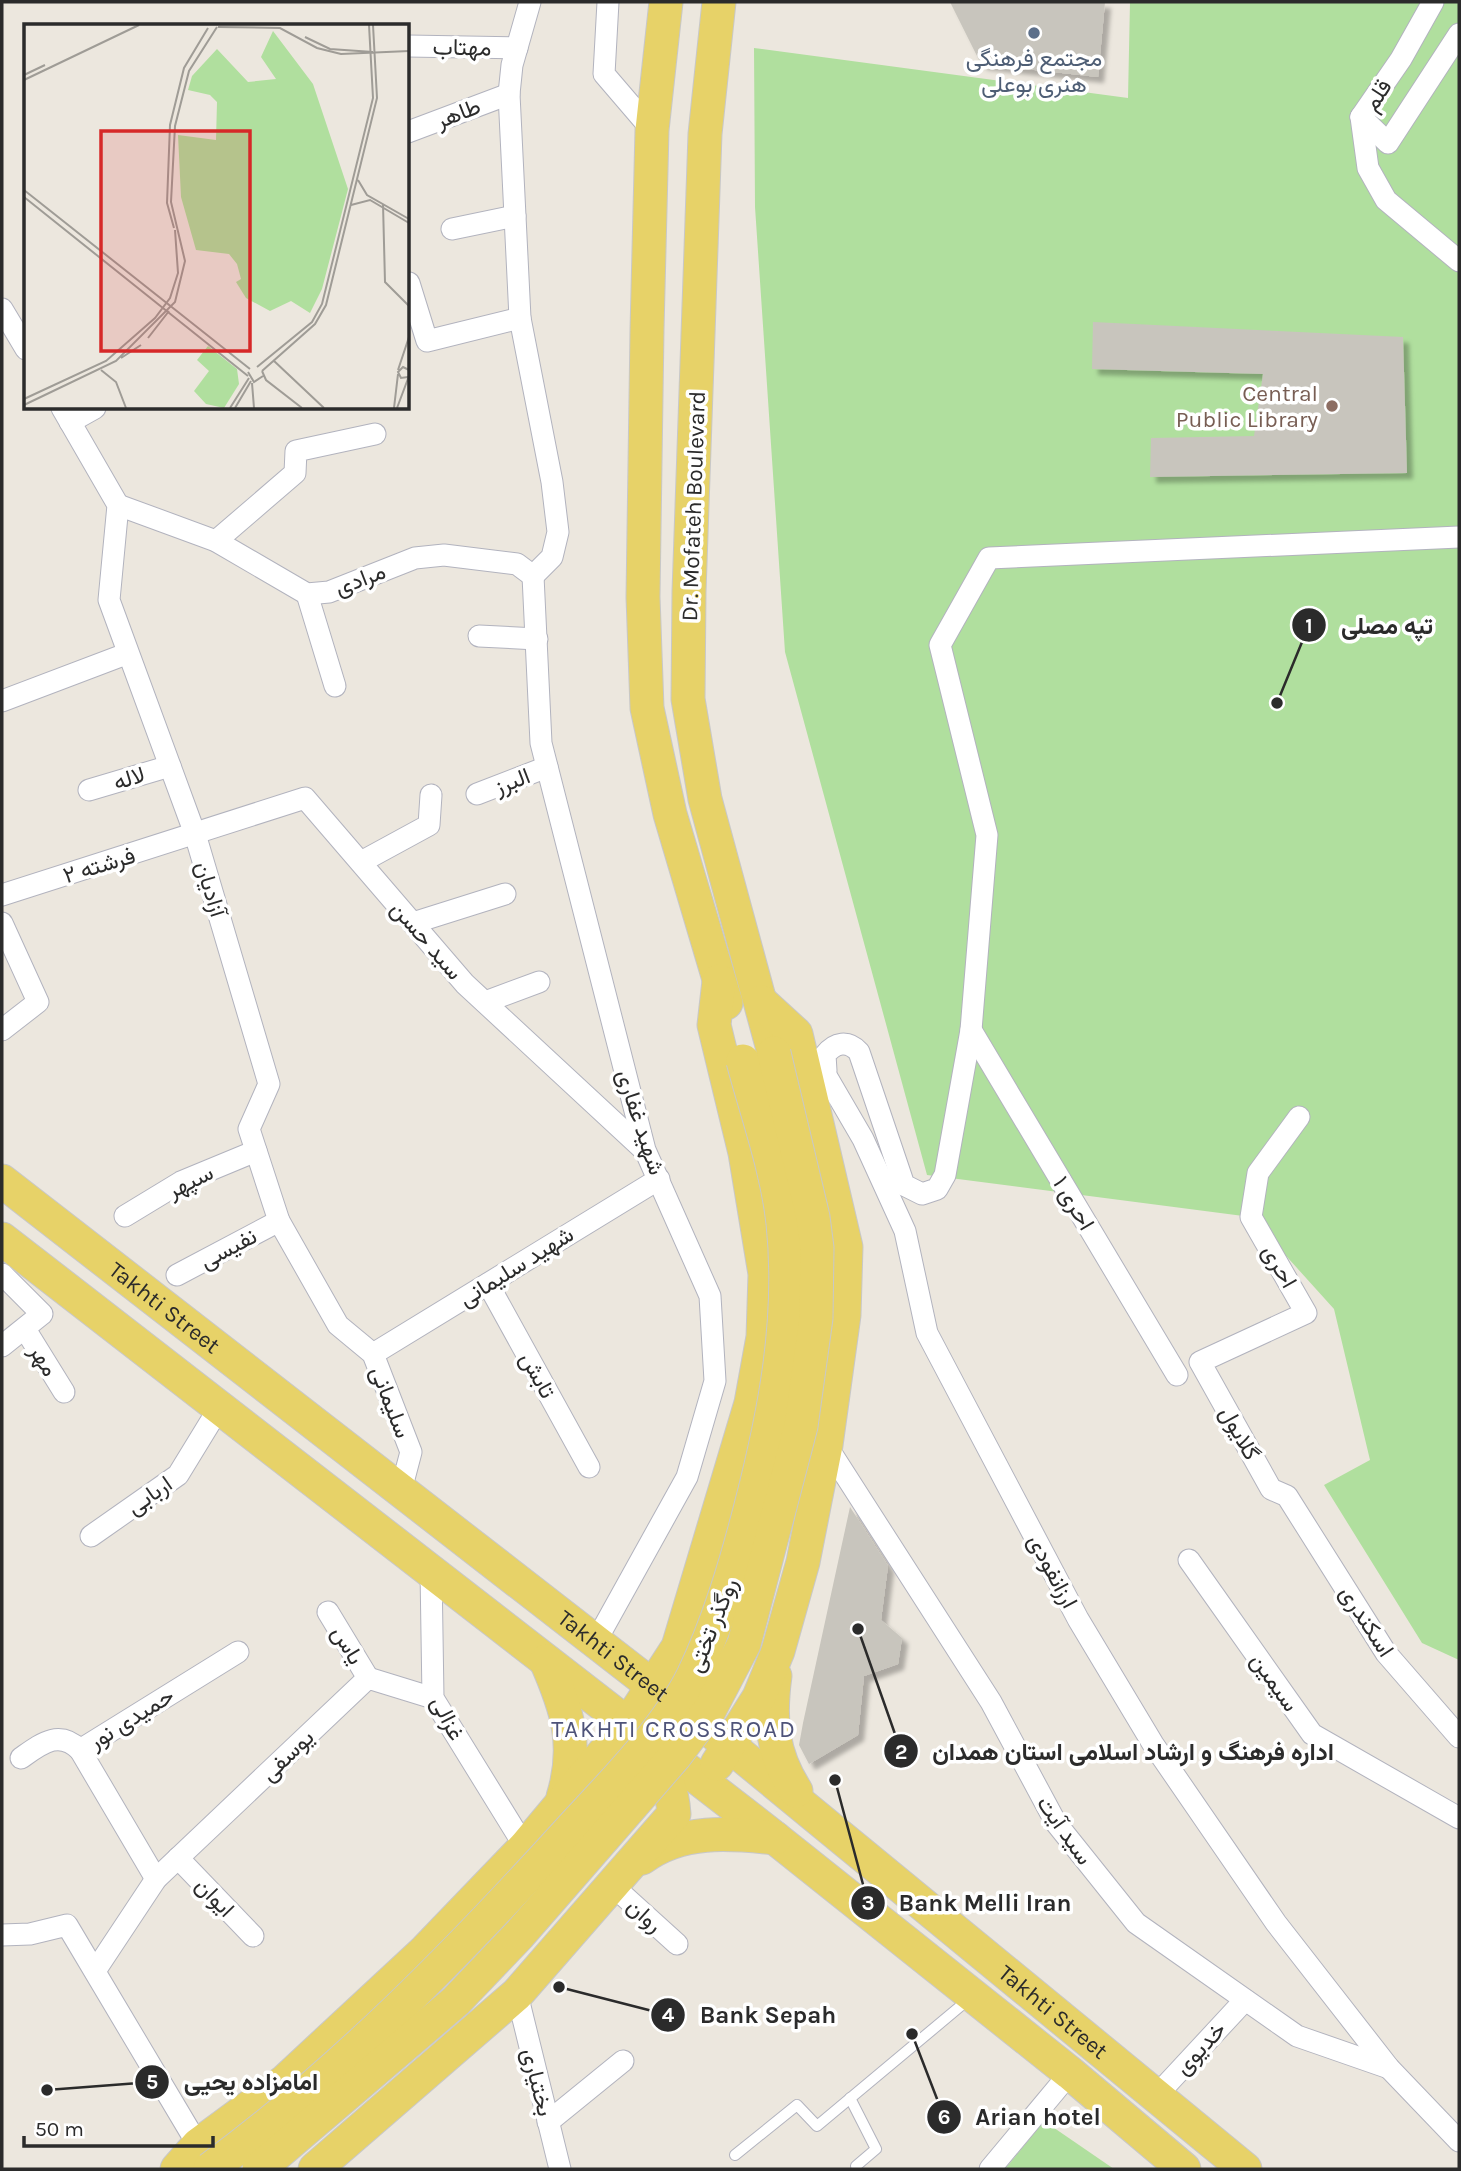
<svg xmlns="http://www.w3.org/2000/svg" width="1461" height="2171" font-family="Karla,Vazirmatn,sans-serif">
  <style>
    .green { fill: #b0df9e }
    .building { fill: #c8c5bd; filter: url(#shadow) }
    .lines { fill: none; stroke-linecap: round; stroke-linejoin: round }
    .lane-casing { stroke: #b2b3be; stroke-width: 12 }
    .street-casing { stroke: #b2b3be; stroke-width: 23 }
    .primary-casing { stroke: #c8c8c8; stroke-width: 35 }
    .lane { stroke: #fff; stroke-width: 10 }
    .street { stroke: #fff; stroke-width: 21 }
    .primary { stroke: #e7d268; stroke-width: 33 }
    .primary-bridge-casing { stroke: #c8c8c8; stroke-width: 35; stroke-linecap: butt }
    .primary-bridge { stroke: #e7d268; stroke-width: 33 }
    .service-dot { fill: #5c6f8a; stroke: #fff; stroke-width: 2.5 }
    .education-dot { fill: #8d6e63; stroke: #fff; stroke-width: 2.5 }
    .labels { text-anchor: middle; stroke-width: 7; stroke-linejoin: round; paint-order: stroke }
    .street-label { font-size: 23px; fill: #2b2b2b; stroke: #fff }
    .service-label { font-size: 23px; fill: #4e5e75; stroke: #fff }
    .education-label { font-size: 23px; fill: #785e54; stroke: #fff; text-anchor: end }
    .neighbourhood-label { font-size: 24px; letter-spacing: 2px; fill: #4e5379; stroke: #fff }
    .inset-road { fill: none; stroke: #9f9c96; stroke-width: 2 }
    .view { fill: #d62828; fill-opacity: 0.15; stroke: #d62828; stroke-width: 3.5 }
    .inset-edge { fill: none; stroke: #2b2b2b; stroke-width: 3.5 }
    .leader { fill: none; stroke: #2b2b2b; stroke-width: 2.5 }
    .callout-dot { fill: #2b2b2b; stroke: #fff; stroke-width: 2.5 }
    .mark-label { font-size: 21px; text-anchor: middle; font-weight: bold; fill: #fff }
    .callout-label { font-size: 24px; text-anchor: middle; font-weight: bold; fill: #2b2b2b; stroke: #fff; stroke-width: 7; stroke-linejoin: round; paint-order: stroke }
  </style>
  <defs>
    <filter id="shadow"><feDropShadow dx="6" dy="6" stdDeviation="2" flood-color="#0004"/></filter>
  </defs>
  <rect width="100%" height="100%" fill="#ece7de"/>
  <!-- green -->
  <g class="green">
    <path d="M1130 2H1459V1660L1422 1643 1324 1485 1370 1460 1334 1309 1251 1217 927 1175 785 652 755 207 754 48 1128 98Z"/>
    <path d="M1044 2121 1114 2169H1005Z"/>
  </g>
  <!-- building -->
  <g class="building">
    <path d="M950 2H1105L1098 77 981 64Z"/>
    <path d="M1093 322 1403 337 1407 473 1150 477 1151 438 1254 436 1263 374 1092 369Z"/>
    <path d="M850 1507 888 1566 881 1620 902 1638 898 1664 864 1676 858 1735 809 1764 799 1745 803 1723Z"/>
  </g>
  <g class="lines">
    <defs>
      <g id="lane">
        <path d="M850 2098 876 2149 856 2166"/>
        <path d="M735 2155 797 2105 817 2126 969 1999"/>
      </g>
      <g id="street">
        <path d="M530 2 512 65 509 94 520 318 552 482 558 532 552 557 533 576"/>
        <path d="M608 2 604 74 652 130"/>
        <path d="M408 46 517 48"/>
        <path d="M1361 117 1368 168 1386 200 1459 261"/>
        <path d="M1361 117 1388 143 1459 34"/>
        <path d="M1361 117 1401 59 1433 2"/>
        <path d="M408 132 509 94"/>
        <path d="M452 229 515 216"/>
        <path d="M409 283 427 341 520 318"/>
        <path d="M2 309 26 349"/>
        <path d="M62 408 118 505 109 600 195 834 269 1084 249 1129 279 1221 338 1325 373 1354 411 1452 401 1490"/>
        <path d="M70 422 95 408"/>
        <path d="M118 505 216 541 307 594 329 592 415 558 444 555 517 564 533 576"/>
        <path d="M216 541 295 473 296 451 375 434"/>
        <path d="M533 576 541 743 645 1150 710 1296 715 1381 687 1477 596 1641"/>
        <path d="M307 594 335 686"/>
        <path d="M479 636 537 639"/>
        <path d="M2 701 126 654"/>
        <path d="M89 790 170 766"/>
        <path d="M477 794 547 767"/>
        <path d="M361 862 429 825 431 795"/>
        <path d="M2 895 305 798 465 984 643 1149"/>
        <path d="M2 923 38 1002 2 1030"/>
        <path d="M413 923 505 894"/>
        <path d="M485 1002 539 982"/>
        <path d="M971 1030 1177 1375"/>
        <path d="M817 1060 863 1139 905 1231 927 1333 1078 1619 1153 1744 1276 1923 1389 2068 1459 2141"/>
        <path d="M826 1071 825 1055C835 1042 848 1040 859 1052L904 1185 922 1194 937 1189 945 1175 971 1030 987 835 940 645 989 558 1459 537"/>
        <path d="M1299 1117 1258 1173 1251 1217 1306 1313 1200 1362 1271 1489 1287 1496 1386 1653 1459 1737"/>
        <path d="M125 1216 181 1182 256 1151"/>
        <path d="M2 1274 42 1314 2 1346"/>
        <path d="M177 1275 279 1221"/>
        <path d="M488 1284 589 1467"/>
        <path d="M25 1329 64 1392"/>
        <path d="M373 1354 659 1179"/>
        <path d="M826 1445 991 1702 1056 1823 1136 1923 1297 2036 1389 2068"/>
        <path d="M91 1536 178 1475 219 1408"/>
        <path d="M1189 1560 1312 1734 1459 1818"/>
        <path d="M431 1571 433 1698 525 1847"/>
        <path d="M328 1612 368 1678"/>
        <path d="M21 1758C41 1744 59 1729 80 1750"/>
        <path d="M178 1858 253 1936"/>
        <path d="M156 1879 80 1750 238 1652"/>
        <path d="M613 1886 677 1944"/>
        <path d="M2 1935 30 1934 67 1925 198 2145"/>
        <path d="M95 1971 156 1879 368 1678 433 1698"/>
        <path d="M517 1994 560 2169"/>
        <path d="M1156 2096 1245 2000"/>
        <path d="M548 2122 623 2061"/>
        <path d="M990 2169 1070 2073"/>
      </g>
      <g id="primary">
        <path d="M666 2 652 130 647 330 643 597 647 708 670 814 726 1003"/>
        <path d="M719 2 705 134 689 592 688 699 705 799 774 1053"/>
        <path id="s1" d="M2 1181 730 1746 1245 2169"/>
        <path d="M2 1239 775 1838 1070 2073 1184 2169"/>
        <path d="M546 1661C567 1709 579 1745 563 1797"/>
        <path d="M775 1676C769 1720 772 1754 796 1791"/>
        <path d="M717 1764 759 1697 778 1651 803 1562 826 1445 844 1315 846 1247 796 1034 761 1002"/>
        <path d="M642 1858C681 1829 729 1833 775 1838"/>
        <path d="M177 2169 198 2145 285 2081 426 1950 525 1847 628 1724 678 1647 751 1403 763 1337 765 1274 745 1153 714 1025 719 981"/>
        <path d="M315 2169 517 1994 674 1814C672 1786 665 1769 639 1758"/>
      </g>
    </defs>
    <!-- lane casing -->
    <use href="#lane" class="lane-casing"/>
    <!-- street casing -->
    <use href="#street" class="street-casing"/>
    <!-- primary casing -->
    <use href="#primary" class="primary-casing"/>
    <!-- lane -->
    <use href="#lane" class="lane"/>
    <!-- street -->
    <use href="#street" class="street"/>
    <!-- primary -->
    <use href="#primary" class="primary"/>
    <defs>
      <g id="primary-bridge">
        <path d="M210 2169C343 2071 457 1954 568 1832 610 1786 665 1732 693 1676 719 1622 736 1564 751 1506 775 1413 793 1320 783 1223 777 1168 757 1114 743 1061"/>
        <path d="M259 2169 456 2001 519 1935 675 1756 709 1711 744 1644 801 1426 816 1318 817 1248 813 1217 774 1053"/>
      </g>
    </defs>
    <!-- primary-bridge casing -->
    <use href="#primary-bridge" class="primary-bridge-casing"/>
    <!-- primary-bridge -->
    <use href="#primary-bridge" class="primary-bridge"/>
  </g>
  <!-- markers -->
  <circle class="service-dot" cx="1034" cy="33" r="7"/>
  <circle class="education-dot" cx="1332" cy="406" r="7"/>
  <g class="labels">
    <!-- street labels -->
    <g class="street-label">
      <text transform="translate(462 47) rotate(1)" y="8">مهتاب</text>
      <text transform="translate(1377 95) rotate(-57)" y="8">قلم</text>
      <text transform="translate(458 113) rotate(-21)" y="8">طاهر</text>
      <text transform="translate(693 506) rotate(-88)" y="8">Dr. Mofateh Boulevard</text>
      <text transform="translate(360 579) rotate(-21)" y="8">مرادی</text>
      <text transform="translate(129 778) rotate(-17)" y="8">لاله</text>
      <text transform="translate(512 781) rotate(-21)" y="8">البرز</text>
      <text transform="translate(99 865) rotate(-17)" y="8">فرشته ۲</text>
      <text transform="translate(211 889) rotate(73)" y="8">آزادیان</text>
      <text transform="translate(427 940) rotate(49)" y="8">سید حسن</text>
      <text transform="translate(641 1122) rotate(72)" y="8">شهید غفاری</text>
      <text transform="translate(190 1181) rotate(-26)" y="8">سپهر</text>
      <text transform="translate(1074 1203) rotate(59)" y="8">احری ۱</text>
      <text transform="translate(228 1248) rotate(-28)" y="8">نفیسی</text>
      <text transform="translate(516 1266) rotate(-32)" y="8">شهید سلیمانی</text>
      <text transform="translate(1280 1266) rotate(60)" y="8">احری</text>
      <text dy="8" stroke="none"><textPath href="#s1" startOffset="206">Takhti Street</textPath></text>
      <text transform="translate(44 1360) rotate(58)" y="8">مهر</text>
      <text transform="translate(538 1375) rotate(61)" y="8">تابش</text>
      <text transform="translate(391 1402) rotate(69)" y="8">سلیمانی</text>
      <text transform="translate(1240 1433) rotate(61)" y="8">گلایول</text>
      <text transform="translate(149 1495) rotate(-35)" y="8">اربابی</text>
      <text transform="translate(1053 1571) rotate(62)" y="8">ارزانفودی</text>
      <text transform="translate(1367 1621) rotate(57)" y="8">اسکندری</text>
      <text transform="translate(712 1625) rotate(-68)" y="8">روگذر تختی</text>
      <text transform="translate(348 1645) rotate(59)" y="8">یاس</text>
      <text dy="8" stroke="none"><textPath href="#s1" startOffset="774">Takhti Street</textPath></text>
      <text transform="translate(1275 1682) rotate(55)" y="8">سیمین</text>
      <text transform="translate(131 1718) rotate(-32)" y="8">حمیدی نور</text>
      <text transform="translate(448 1718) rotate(63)" y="8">غزالی</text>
      <text transform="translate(287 1755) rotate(-44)" y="8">یوسفی</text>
      <text transform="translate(1065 1830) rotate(55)" y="8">سید آیت</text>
      <text transform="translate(215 1897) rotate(46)" y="8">ایوان</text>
      <text transform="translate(645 1915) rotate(42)" y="8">روان</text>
      <text dy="8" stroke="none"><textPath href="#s1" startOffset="1340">Takhti Street</textPath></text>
      <text transform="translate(1200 2048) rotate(-47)" y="8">خدیوی</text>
      <text transform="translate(538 2082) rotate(76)" y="8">بختیاری</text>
    </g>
    <!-- service labels -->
    <g class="service-label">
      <text x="1034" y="66">مجتمع فرهنگی<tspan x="1034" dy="26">هنری بوعلی</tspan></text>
    </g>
    <!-- education labels -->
    <g class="education-label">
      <text x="1318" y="401">Central<tspan x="1318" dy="26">Public Library</tspan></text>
    </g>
    <!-- neighbourhood labels -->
    <g class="neighbourhood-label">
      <text x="674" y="1737">TAKHTI CROSSROAD</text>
    </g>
  </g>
  <!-- overview -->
  <g transform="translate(24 24)">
    <rect width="385" height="385" fill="#ece7de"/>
    <path d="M249 7 289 60 324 165 298 265 286 289 267 277 246 287 222 274 212 258 217 255 213 240 205 230 172 226 157 173 154 111 192 116 193 78 186 71 164 66 168 52 193 25 224 58 252 55 237 33ZM184 322 213 345 215 360 200 384 182 380 170 367 185 347 173 336Z" fill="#b0df9e"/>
    <path class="inset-road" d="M194 3 256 4 293 24 317 30 385 27M281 13 306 25 349 28M0 51 21 41M0 56 115 1M334 156 343 171 385 195M0 166 226 345M0 173 224 352M359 180 361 258 385 282M327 181 346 176 385 199M150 204 143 179 146 101 160 44 184 4M124 314 145 287M97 334 117 321M249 336 300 384M233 343 288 298 298 280 349 74 345 1M77 346 92 358 102 384M374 346 385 313M238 347 291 300 302 281 353 74 349 1M238 347 242 356 278 384M224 348 230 358 239 352M384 353 377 354 374 348 379 343 385 346M228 359 230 384M0 375 82 337 131 294 146 274 154 249 151 206M0 381 92 337 151 278 161 237 147 178 151 102 165 47 193 3M206 384 225 354M211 384 227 357M370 384 374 350M373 384 385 352"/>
    <path class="view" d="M77 107H226V327H77Z"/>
    <rect width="385" height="385" class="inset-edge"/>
  </g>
  <!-- callouts -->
  <path class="leader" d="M1277 703L1309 625M858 1629L901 1751M835 1780L868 1903M559 1987L668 2015M47 2090L152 2082M912 2034L944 2117"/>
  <g class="callout-dot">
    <circle cx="1277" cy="703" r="7"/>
    <circle cx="858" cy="1629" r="7"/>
    <circle cx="835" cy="1780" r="7"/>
    <circle cx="559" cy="1987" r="7"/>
    <circle cx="47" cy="2090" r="7"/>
    <circle cx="912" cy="2034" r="7"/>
    <circle cx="1309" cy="625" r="18"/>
    <circle cx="901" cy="1751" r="18"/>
    <circle cx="868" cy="1903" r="18"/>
    <circle cx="668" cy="2015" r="18"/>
    <circle cx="152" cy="2082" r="18"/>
    <circle cx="944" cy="2117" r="18"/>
  </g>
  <g class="mark-label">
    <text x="1309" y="633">1</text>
    <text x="901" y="1759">2</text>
    <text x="868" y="1910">3</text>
    <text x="668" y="2022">4</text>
    <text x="152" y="2089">5</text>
    <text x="944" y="2124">6</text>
  </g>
  <g class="callout-label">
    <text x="1387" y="634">تپه مصلی</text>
    <text x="1133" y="1760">اداره فرهنگ و ارشاد اسلامی استان همدان</text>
    <text x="985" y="1911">Bank Melli Iran</text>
    <text x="768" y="2023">Bank Sepah</text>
    <text x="251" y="2090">امامزاده یحیی</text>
    <text x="1038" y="2125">Arian hotel</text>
  </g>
  <!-- border -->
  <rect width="1461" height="2171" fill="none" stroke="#2b2b2b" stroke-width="7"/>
  <!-- scale -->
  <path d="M24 2136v10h189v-10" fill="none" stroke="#2b2b2b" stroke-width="3.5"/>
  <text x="35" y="2136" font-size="21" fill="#2b2b2b" stroke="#ffffff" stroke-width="5" paint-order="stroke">50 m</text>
</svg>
